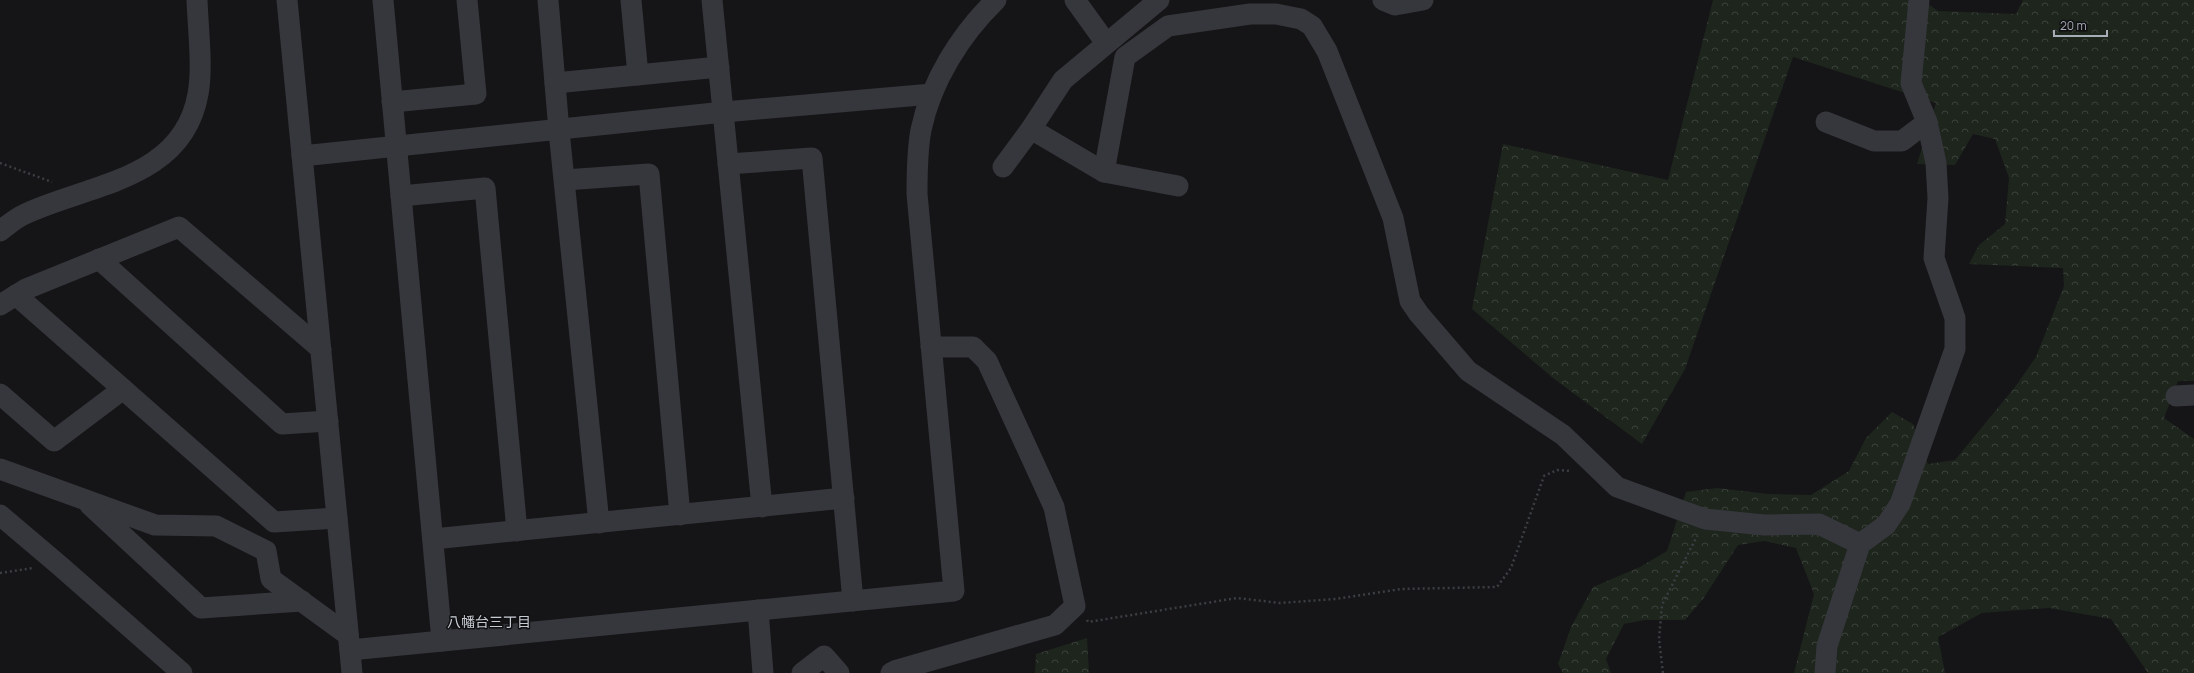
<svg xmlns="http://www.w3.org/2000/svg" width="2194" height="673" font-family="Manrope,'Noto Sans JP',sans-serif">
  <style>
    .forest { fill: url(#forest-crowns) }
    .lines { fill: none; stroke-linecap: round; stroke-linejoin: round }
    .path { stroke: #3b3e43; stroke-width: 2.5; stroke-dasharray: 2 3; stroke-linecap: butt }
    .minor { stroke: #36373c; stroke-width: 21 }
    .labels { text-anchor: middle; stroke-width: 3; stroke-linejoin: round; paint-order: stroke }
    .neighbourhood-label { font-size: 14px; fill: #c7ccd3; stroke: #101012 }
  </style>
  <defs>
    <pattern id="forest-crowns" width="20" height="18" patternUnits="userSpaceOnUse"><rect width="20" height="18" fill="#1d251d"/><path d="M2 6a3 3 0 1 1 6 0M12 15a3 3 0 1 1 6 0" fill="none" stroke="#3b423c"/></pattern>
  </defs>
  <rect width="100%" height="100%" fill="#151517"/>
  <!-- forest -->
  <g class="forest">
    <path d="M1713 0H1922L1938 11 2016 14 2023 0H2194V381H2178L2164 418 2194 439V673H2148L2111 619 2049 608 1982 613 1938 637 1945 673H1794L1814 594 1796 548 1764 541 1738 545 1703 599 1685 620H1645L1624 624 1606 659 1611 673H1563L1558 664 1571 627 1593 587 1640 567 1667 551 1686 492 1717 488 1769 494 1811 495 1849 471 1866 438 1892 412 1913 424 1928 464 1955 460 2015 387 2036 357 2064 286 2063 268 1969 264 1979 245 2005 224 2009 178 1995 139 1973 134 1955 165 1917 164 1936 103 1793 57 1685 369 1642 444 1553 378 1472 309 1503 144 1668 180Z"/>
    <path d="M1087 638 1089 673H1035L1036 654Z"/>
  </g>
  <g class="lines">
    <!-- path -->
    <g class="path">
      <path d="M0 163 52 182"/>
      <path d="M0 573 33 568"/>
      <path d="M1087 620 1088 622 1237 598 1280 603 1335 599 1401 589 1497 587 1511 568 1544 476 1557 470 1572 471"/>
      <path d="M1663 673 1659 639 1662 605 1697 536"/>
    </g>
    <!-- minor -->
    <g class="minor">
      <path d="M287 0 352 673"/>
      <path d="M383 0 442 641"/>
      <path d="M548 0 559 131 599 523"/>
      <path d="M631 0 638 75"/>
      <path d="M712 0 762 507"/>
      <path d="M1075 0 1106 43"/>
      <path d="M1383 0 1395 5 1423 0"/>
      <path d="M555 83 719 67"/>
      <path d="M392 102 476 94 467 0"/>
      <path d="M1826 122 1874 141H1902L1927 122"/>
      <path d="M1031 129 1104 172 1178 186"/>
      <path d="M302 156 724 112 932 94"/>
      <path d="M728 164 812 158 853 601"/>
      <path d="M1003 167 1031 129 1063 80 1159 0"/>
      <path d="M1104 172 1125 57 1168 26 1250 14H1276L1301 19 1312 26 1327 51 1393 218 1410 301 1419 314 1468 371 1563 435 1617 487 1705 519 1764 525 1819 524 1860 544"/>
      <path d="M565 180 649 174 680 515"/>
      <path d="M401 196 485 188 517 531"/>
      <path d="M0 231C8 225 16 218 25 214 89 184 183 180 198 94 203 68 198 28 197 0"/>
      <path d="M99 259 282 424 328 421"/>
      <path d="M16 295 274 522 337 518"/>
      <path d="M0 305 26 289 179 227 321 349"/>
      <path d="M0 394 54 441 123 389"/>
      <path d="M2176 396 2194 395"/>
      <path d="M0 469 155 525 216 526 266 551 271 579 348 635"/>
      <path d="M90 505 201 608 302 601"/>
      <path d="M0 515 59 565 182 673"/>
      <path d="M433 539 844 498"/>
      <path d="M758 610 763 673"/>
      <path d="M350 650 954 591 917 194C917 173 917 151 921 130 931 81 961 34 996 0"/>
      <path d="M802 673 824 656 839 673"/>
      <path d="M891 673 897 670 1055 625 1075 606 1054 507 987 361 973 347H931"/>
      <path d="M1825 673 1827 646 1860 544 1886 525 1900 504 1955 349V318L1934 258 1938 198 1936 163 1927 122 1911 83 1919 0"/>
    </g>
  </g>
  <g class="labels">
    <!-- neighbourhood labels -->
    <g class="neighbourhood-label">
      <text x="489" y="627">八幡台三丁目</text>
    </g>
  </g>
  <!-- scale -->
  <path d="M2054 30v6h53v-6" fill="none" stroke="#a6adb7" stroke-width="2"/>
  <text x="2060" y="30" font-size="12" fill="#a6adb7" stroke="#101012" stroke-width="3" paint-order="stroke">20 m</text>
</svg>
